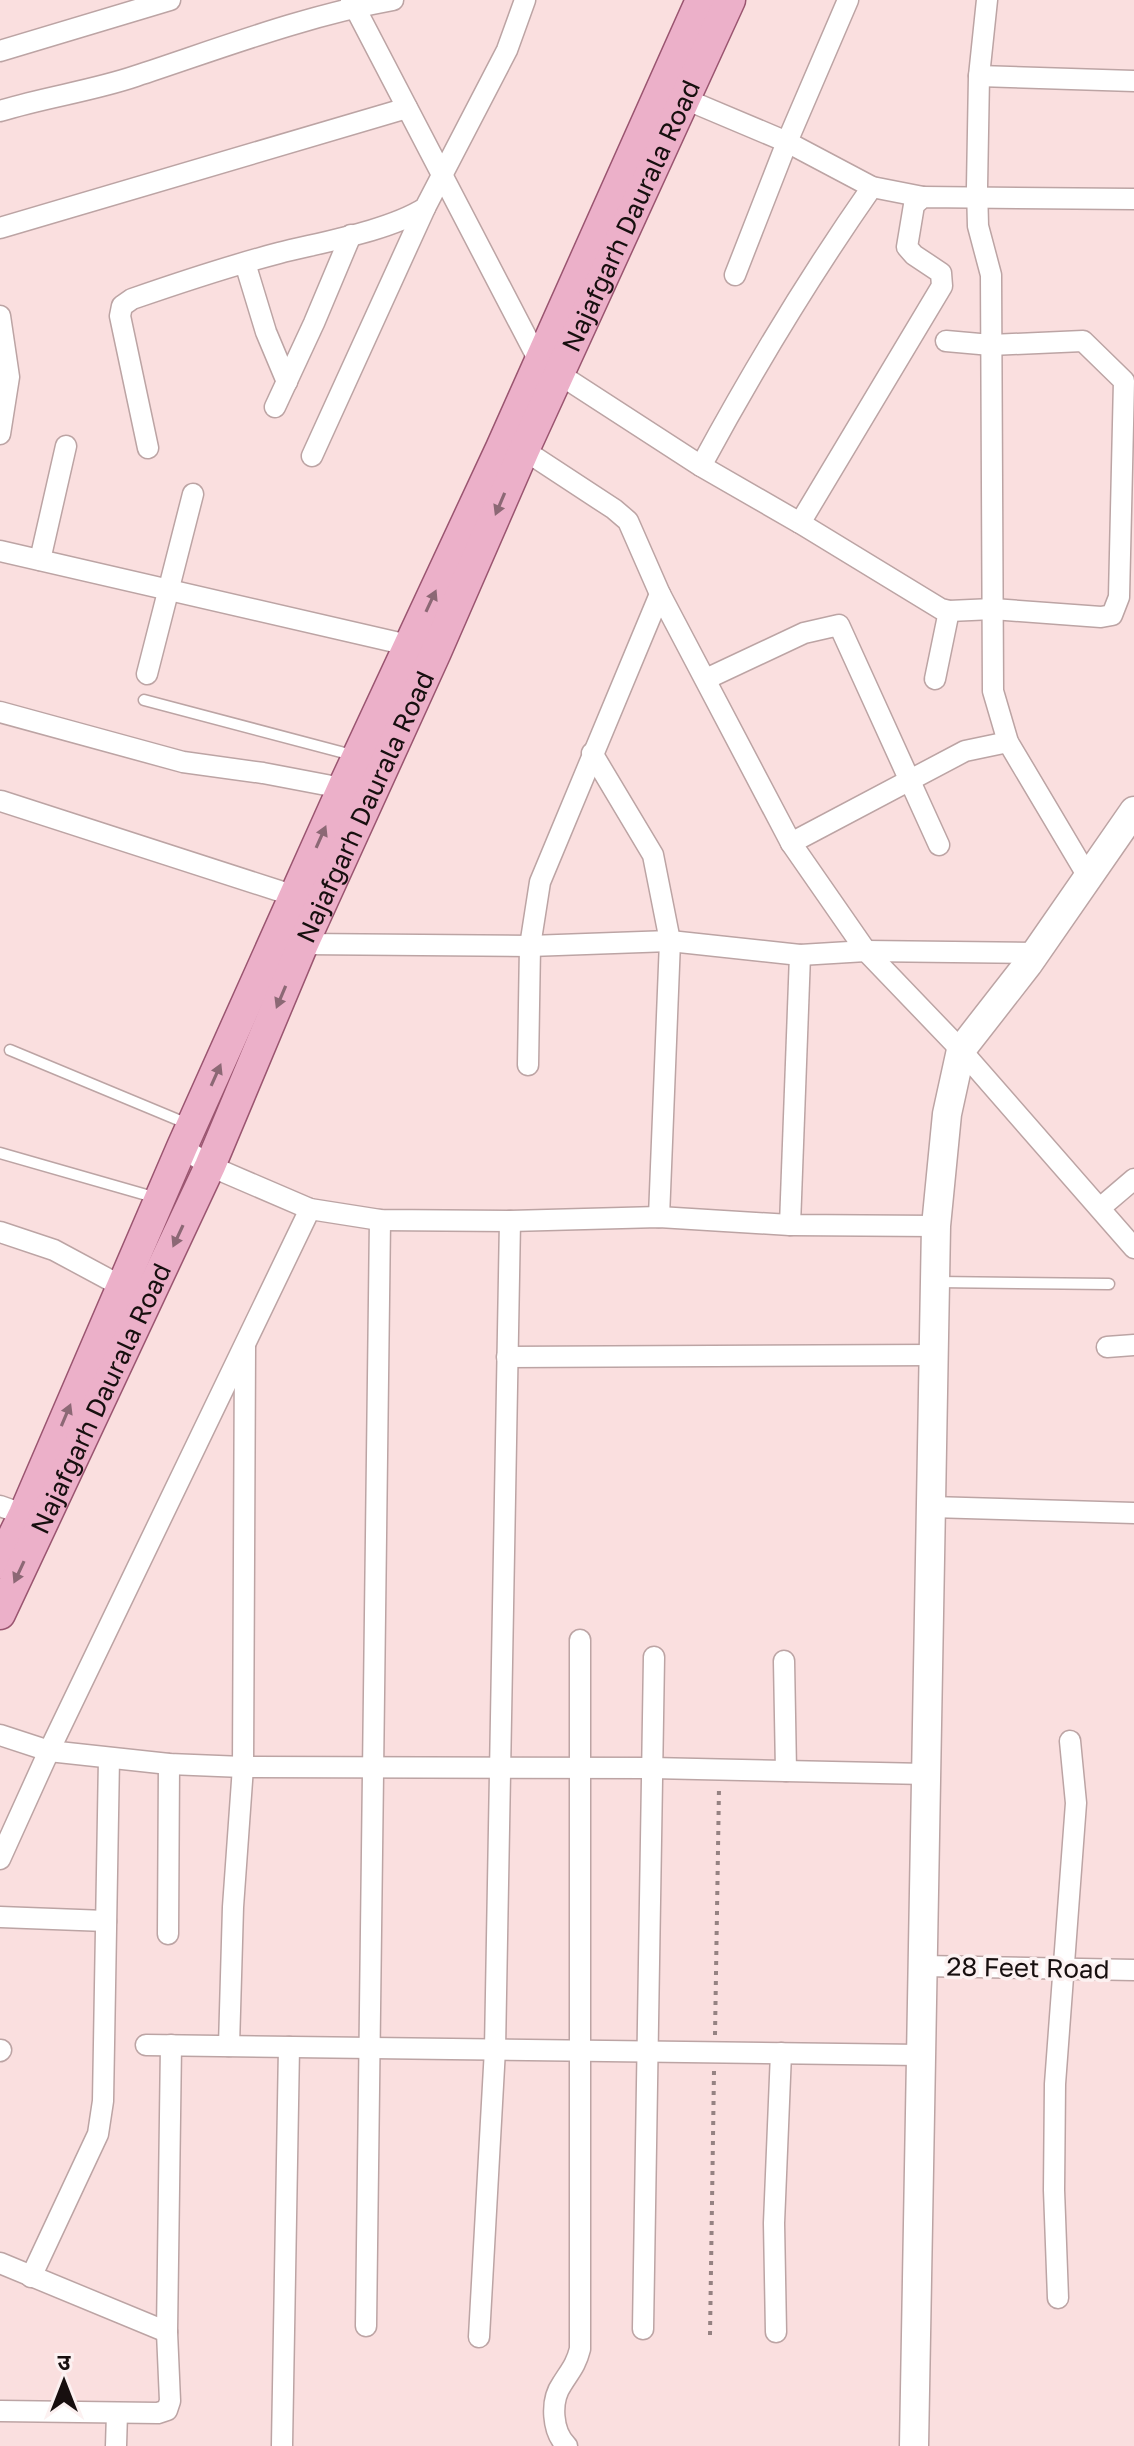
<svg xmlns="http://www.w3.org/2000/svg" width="1134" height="2446" font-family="'Golos Text','Noto Sans Devanagari',sans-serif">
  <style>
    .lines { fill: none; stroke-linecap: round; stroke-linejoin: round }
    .lane-casing { stroke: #bca4a4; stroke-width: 13 }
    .street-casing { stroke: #bca4a4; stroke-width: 23 }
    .secondary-casing { stroke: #bca4a4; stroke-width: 31 }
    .primary-casing { stroke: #9a5570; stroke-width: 33 }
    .path { stroke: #958282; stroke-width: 4; stroke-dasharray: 4 6; stroke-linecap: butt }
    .lane { stroke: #fff; stroke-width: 10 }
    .street { stroke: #fff; stroke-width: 20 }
    .secondary { stroke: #fff; stroke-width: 28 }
    .primary { stroke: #ecb0c9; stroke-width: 30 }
    .oneway { fill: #8c6875 }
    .labels { text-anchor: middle; stroke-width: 7; stroke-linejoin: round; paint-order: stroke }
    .street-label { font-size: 26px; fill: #170f0f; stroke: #fcf1f1 }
  </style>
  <rect width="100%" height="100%" fill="#fadfdf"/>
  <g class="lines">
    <defs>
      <g id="lane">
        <path d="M144 700 356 756"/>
        <path d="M10 1050 188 1124"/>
        <path d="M0 1153 157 1198"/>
        <path d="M937 1282 1109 1284"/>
      </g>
      <g id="street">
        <path d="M351 0 539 361 701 466 800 523 941 609 949 611 993 609 1101 617 1112 615 1119 597 1124 381 1083 341 991 345 946 341"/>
        <path d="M987 0 979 76 977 187 978 226 991 275 993 691 1008 742 1087 875"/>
        <path d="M0 51 170 0"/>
        <path d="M979 76 1134 81"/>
        <path d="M685 99 787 142 872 187 923 197"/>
        <path d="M0 111C45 97 92 91 136 76 221 48 304 16 393 0"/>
        <path d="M0 228 407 108"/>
        <path d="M245 263 266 332 287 382"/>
        <path d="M735 275 787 142 848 0"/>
        <path d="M0 316 9 377 0 434"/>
        <path d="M275 407 314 323 351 235"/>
        <path d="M148 448 120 316 122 306 132 299C181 282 229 266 279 253 323 242 388 231 425 208L507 50 525 0"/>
        <path d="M524 450 614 509 628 521 660 594 791 843 866 951 961 1050 1134 1248"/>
        <path d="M312 456 425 208"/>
        <path d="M701 466C753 370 809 277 872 187"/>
        <path d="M800 523 942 286 941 273 914 255 907 247 914 205 923 197 1134 199"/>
        <path d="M0 551 421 648"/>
        <path d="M40 560 66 446"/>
        <path d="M147 674 193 494"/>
        <path d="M706 679 804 633 839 625 939 845"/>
        <path d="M935 679 949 611"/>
        <path d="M0 712 183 762 263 773 342 788"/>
        <path d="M592 753 653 855 670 941 659 1217"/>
        <path d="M1 801 295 896"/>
        <path d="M791 843 965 751 1008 742"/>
        <path d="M303 944 530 946 670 941 800 955 866 951 1035 953"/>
        <path d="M528 1065 530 946 540 882 660 594"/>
        <path d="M182 1147 210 1166 310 1209 380 1220 510 1221 659 1217 790 1225 936 1226"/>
        <path d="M1100 1208 1134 1179"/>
        <path d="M790 1225 800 955"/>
        <path d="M0 1232 54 1250 121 1286"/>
        <path d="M1107 1347 1134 1345"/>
        <path d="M507 1357 934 1355"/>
        <path d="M0 1506 34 1518"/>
        <path d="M931 1507 1134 1513"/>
        <path d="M784 1661 786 1771"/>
        <path d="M0 1735 49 1751 169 1764 243 1767 652 1768 926 1774"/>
        <path d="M0 1859 49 1751 310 1209"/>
        <path d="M0 1917 106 1921"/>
        <path d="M168 1934 169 1764"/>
        <path d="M923 1966 1134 1970"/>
        <path d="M146 2045 921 2055"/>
        <path d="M229 2046 233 1907 243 1767 245 1347"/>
        <path d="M0 2051 1 2050"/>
        <path d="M0 2263 167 2332"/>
        <path d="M31 2277 98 2134 103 2101 109 1758"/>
        <path d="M1058 2298 1054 2190 1055 2084 1076 1803 1070 1741"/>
        <path d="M366 2326 380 1220"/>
        <path d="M643 2329 654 1657"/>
        <path d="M776 2332 774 2223 781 2053"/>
        <path d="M479 2337 495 2049 510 1221"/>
        <path d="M0 2411 158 2413 167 2410 170 2401 167 2332 171 2045"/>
        <path d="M282 2445 289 2047"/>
        <path d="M116 2446 117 2413"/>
        <path d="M567 2446C552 2432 550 2401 562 2384 570 2371 576 2365 580 2349V1640"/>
      </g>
      <path id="secondary" d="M914 2446 936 1226 947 1114 961 1050 1028 964 1134 811"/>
      <g id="primary">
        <path d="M0 1563 24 1514 182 1147 345 783 501 448 701 0"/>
        <path id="s1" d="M0 1614 210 1166 303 944 436 652 524 450 730 0"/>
      </g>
    </defs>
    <!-- lane casing -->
    <use href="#lane" class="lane-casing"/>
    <!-- street casing -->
    <use href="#street" class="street-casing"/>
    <!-- secondary casing -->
    <use href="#secondary" class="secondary-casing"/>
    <!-- primary casing -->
    <use href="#primary" class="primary-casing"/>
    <!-- path -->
    <g class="path">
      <path d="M715 2035 719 1787"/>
      <path d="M710 2335 714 2071"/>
    </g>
    <!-- lane -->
    <use href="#lane" class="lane"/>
    <!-- street -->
    <use href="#street" class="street"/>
    <!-- secondary -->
    <use href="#secondary" class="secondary"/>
    <!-- primary -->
    <use href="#primary" class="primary"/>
  </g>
  <!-- one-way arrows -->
  <defs><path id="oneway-solid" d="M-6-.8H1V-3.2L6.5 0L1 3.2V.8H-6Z" transform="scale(2)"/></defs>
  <g class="oneway">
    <use href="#oneway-solid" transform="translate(500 504) rotate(113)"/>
    <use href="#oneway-solid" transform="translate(431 601) rotate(-65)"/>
    <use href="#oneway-solid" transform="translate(321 837) rotate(-66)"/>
    <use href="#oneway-solid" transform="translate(281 997) rotate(113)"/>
    <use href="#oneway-solid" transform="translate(216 1075) rotate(-66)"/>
    <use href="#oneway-solid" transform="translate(178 1236) rotate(115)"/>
    <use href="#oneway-solid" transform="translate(66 1415) rotate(-67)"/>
    <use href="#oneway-solid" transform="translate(19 1572) rotate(115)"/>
  </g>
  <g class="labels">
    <!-- street labels -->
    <g class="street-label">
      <text dy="9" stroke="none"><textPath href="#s1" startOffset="1534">Najafgarh Daurala Road</textPath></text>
      <text dy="9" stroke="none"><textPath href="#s1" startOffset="886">Najafgarh Daurala Road</textPath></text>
      <text dy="9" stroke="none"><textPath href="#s1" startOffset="238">Najafgarh Daurala Road</textPath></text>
      <text transform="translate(1028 1968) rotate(1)" y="9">28 Feet Road</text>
    </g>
  </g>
  <!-- north arrow -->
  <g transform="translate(64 2382)" stroke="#fcf1f1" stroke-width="6" paint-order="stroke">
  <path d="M0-6L14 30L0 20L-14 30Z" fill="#170f0f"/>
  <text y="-12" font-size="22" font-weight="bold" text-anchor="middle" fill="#170f0f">उ</text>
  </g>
</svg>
